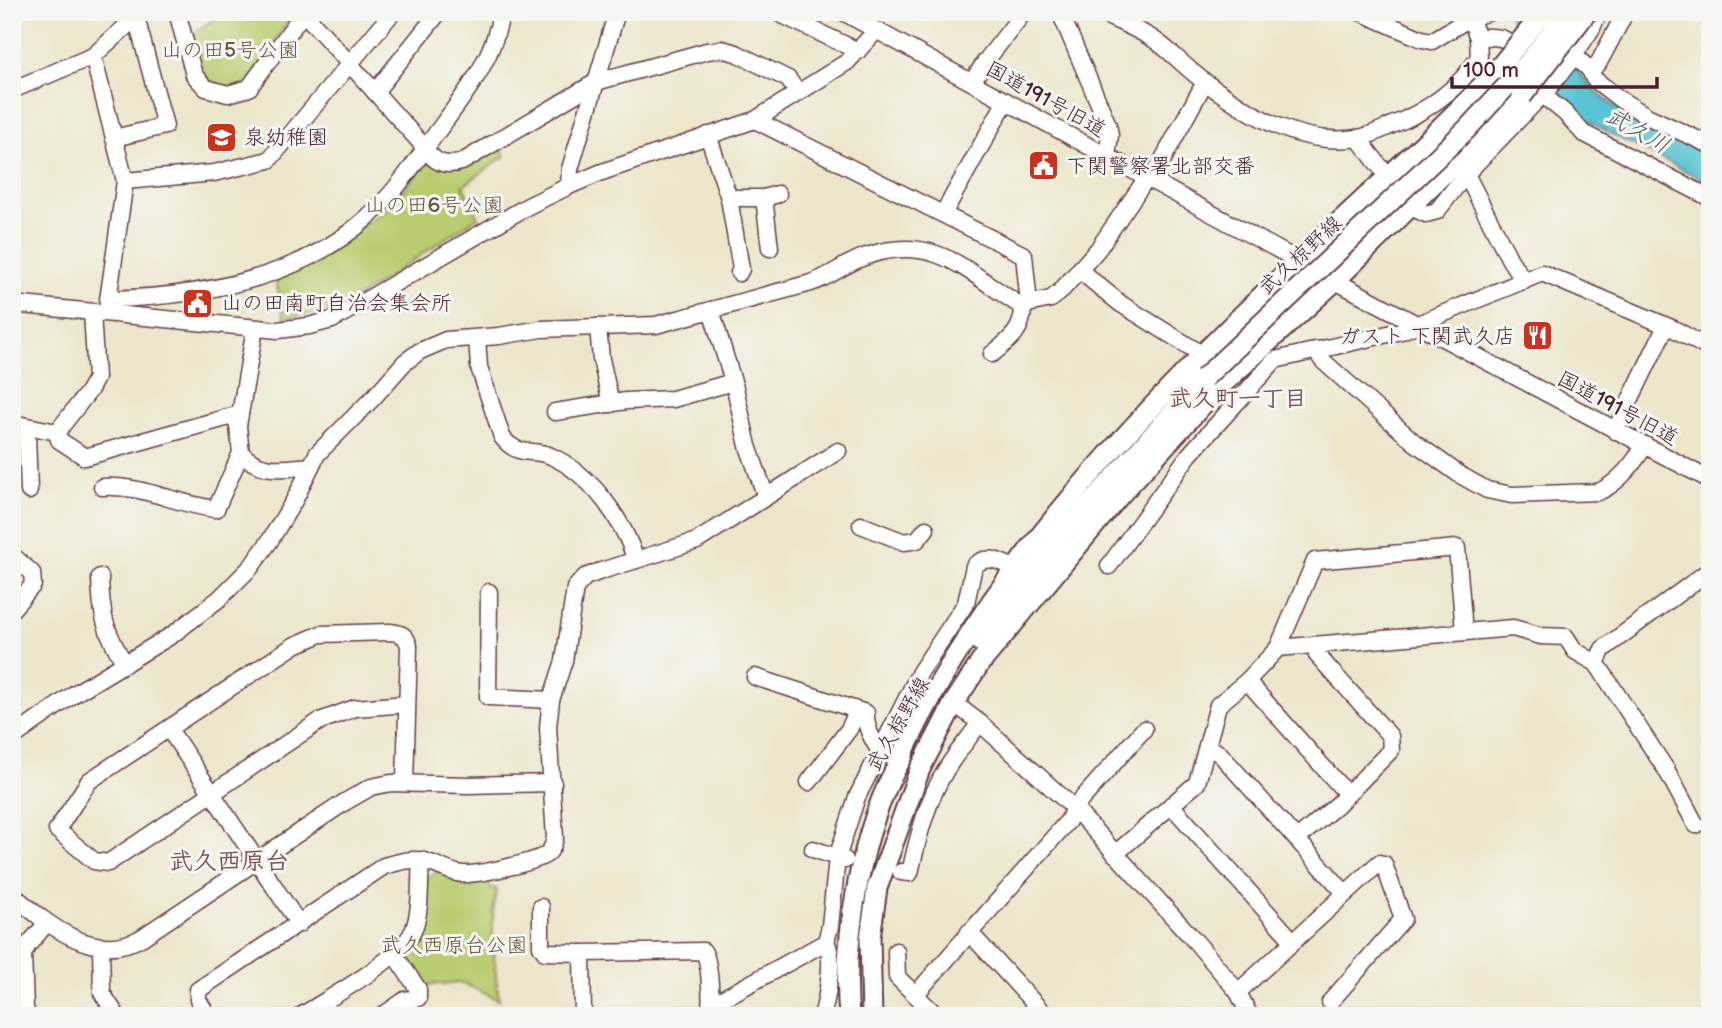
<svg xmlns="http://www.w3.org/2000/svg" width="1722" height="1028" font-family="'Balsamiq Sans','Klee One',sans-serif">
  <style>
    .green { fill: #b9cc6f; stroke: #82764d; stroke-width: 2 }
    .water { fill: #58c3d2; stroke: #51717e; stroke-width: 2 }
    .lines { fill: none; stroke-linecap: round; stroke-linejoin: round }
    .minor-casing { stroke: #623d43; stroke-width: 19 }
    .major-casing { stroke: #623d43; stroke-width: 23 }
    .minor { stroke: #fff; stroke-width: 16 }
    .major { stroke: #fff; stroke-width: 19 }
    .major-bridge-casing { stroke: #623d43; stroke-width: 23; stroke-linecap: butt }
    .major-bridge { stroke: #fff; stroke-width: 19 }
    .labels { text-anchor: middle; stroke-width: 6; stroke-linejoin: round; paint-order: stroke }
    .park-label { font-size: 21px; fill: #6b533f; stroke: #f6f6f2 }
    .street-label { font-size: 21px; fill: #4a1f2b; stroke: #f6f6f2 }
    .poi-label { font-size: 21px; fill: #4a1f2b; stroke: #f6f6f2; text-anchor: start }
    .water-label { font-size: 23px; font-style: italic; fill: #4f5865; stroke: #f6f6f2 }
    .neighbourhood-label { font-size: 23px; font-weight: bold; fill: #805154; stroke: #f6f6f2 }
    .quarter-label { font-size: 24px; font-weight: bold; fill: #805154; stroke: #f6f6f2 }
  </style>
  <rect width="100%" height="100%" fill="#f6f6f2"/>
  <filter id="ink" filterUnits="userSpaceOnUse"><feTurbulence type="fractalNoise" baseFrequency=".0143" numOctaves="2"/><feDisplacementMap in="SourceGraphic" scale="14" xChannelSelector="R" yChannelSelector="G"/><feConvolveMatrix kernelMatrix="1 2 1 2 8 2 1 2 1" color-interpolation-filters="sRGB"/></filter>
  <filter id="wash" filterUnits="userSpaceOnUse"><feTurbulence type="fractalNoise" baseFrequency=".00686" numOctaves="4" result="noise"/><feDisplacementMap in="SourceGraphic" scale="28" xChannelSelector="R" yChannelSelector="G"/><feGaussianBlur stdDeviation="1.57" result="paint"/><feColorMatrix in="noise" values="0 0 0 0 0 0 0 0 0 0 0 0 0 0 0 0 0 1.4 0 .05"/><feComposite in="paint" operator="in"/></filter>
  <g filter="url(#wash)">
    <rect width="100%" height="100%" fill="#ece6cb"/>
    <!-- green -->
    <g class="green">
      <path d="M223 12H294L248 83 232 89 219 86 201 75 189 37Z"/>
      <path d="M499 144 505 156 463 186 478 217 358 297 329 310 284 319 275 276 384 212 426 164 434 163Z"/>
      <path d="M438 871 486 878 491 888 497 889C488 927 495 963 499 1000L463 983 424 985 407 961 427 878Z"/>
    </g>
    <!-- water -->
    <path class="water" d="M1508 12H1539C1560 53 1590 94 1631 117 1656 131 1684 142 1710 155V183L1617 137 1585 119 1561 94 1510 19Z"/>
  </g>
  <g filter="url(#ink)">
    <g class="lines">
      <defs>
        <g id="minor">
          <path d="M177 12 194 75 206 88 228 94 249 88 304 12"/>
          <path d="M303 12 419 141C431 158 440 169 462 162L596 82 707 51 722 49 736 53 788 79 798 93"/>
          <path d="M776 12 858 51"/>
          <path d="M843 12 1306 265"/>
          <path d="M1060 12 1108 125 1110 135 1107 156"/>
          <path d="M1098 12C1117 21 1139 29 1156 41 1173 53 1188 70 1205 82 1249 114 1300 147 1357 138 1368 137 1381 130 1392 125 1426 112 1459 89 1479 57L1478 38 1468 12"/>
          <path d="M1360 12 1422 39 1432 41 1470 18 1490 12"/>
          <path d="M1478 37C1501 36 1509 37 1522 57"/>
          <path d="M1574 55 1590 70 1594 79 1621 100 1649 117 1710 145"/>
          <path d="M93 56 125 181 107 308"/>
          <path d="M1590 70 1598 64 1622 19 1620 12"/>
          <path d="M972 82 985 62 1024 12"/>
          <path d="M1539 85 1550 101 1565 113 1583 133 1710 198"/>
          <path d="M12 90 93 56 142 12"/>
          <path d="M375 92 439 12"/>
          <path d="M755 120 1024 255 1029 304"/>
          <path d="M708 135 729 198 741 269 739 273"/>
          <path d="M114 138 165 126 136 17"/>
          <path d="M1358 138 1388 177"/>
          <path d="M1466 174 1510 260 1524 281"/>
          <path d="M125 181 214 173 269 160 393 12"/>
          <path d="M1151 181 1205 82"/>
          <path d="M569 186 570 169 617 12"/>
          <path d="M729 198H764L778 194"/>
          <path d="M764 198 770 248"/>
          <path d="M1400 202 1426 214 1437 211 1466 174 1549 88 1571 60 1592 28 1599 12"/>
          <path d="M943 214 1006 101"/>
          <path d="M1079 270 1121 304 1195 350"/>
          <path d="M1326 276 1710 480"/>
          <path d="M108 299C198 297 302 279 370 215 398 190 418 158 440 128 466 93 495 57 501 12"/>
          <path d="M12 304 278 330 309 326 332 320 528 206 569 186 602 172 755 120 847 62 876 31"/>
          <path d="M711 310 735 388 748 446 766 497"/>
          <path d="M92 312 96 378 89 391 57 432 59 440 85 457 240 414"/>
          <path d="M598 327 601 359 611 404"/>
          <path d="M255 328 238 426 241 453C261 474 284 468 311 466"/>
          <path d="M477 338 479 367 502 437C518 458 532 448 551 456 592 475 622 518 636 560"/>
          <path d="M1315 350 1323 361 1414 442 1460 475 1487 490 1512 495 1598 492C1618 484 1634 463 1645 445"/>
          <path d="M992 354C1010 340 1024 330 1023 305"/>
          <path d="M555 412 626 401 673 399 733 382"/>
          <path d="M12 423 57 432"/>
          <path d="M1615 431 1666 326"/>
          <path d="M102 487C141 484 178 505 216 509L241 453"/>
          <path d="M29 491 27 435 30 427"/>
          <path d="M861 525 904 542 917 540 926 529"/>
          <path d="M12 555 32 573 33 585 12 609"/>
          <path d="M1109 566 1189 455 1275 360 1401 331 1542 273 1674 329 1710 349"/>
          <path d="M100 577C101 616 105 631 125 664"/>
          <path d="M489 592 488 697 551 700"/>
          <path d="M1278 648 1315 561 1457 548 1464 632"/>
          <path d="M1596 663 1603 649 1710 570"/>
          <path d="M755 677 866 713C865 727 872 739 880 751"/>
          <path d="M1247 681 1347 794"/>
          <path d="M954 703 980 723 1074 808 1196 942 1238 992 1250 1016"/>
          <path d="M169 729 299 924"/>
          <path d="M12 738 74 694 172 635 220 598 251 567 269 542 295 499 317 454 373 398 405 362 420 351 446 340 499 336 541 329 656 325 811 283C832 276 848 261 870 255 936 234 967 272 1018 304L1023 305 1051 299 1059 293 1098 249 1146 179"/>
          <path d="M1207 746 1220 754 1345 893"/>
          <path d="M809 782 849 729 857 712"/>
          <path d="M405 783 409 646C406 635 401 633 390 632L321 634 295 645 89 781 57 830 94 861 108 863 320 721 355 708 407 704"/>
          <path d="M1171 805 1293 941"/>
          <path d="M1297 839 1337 805 1391 750 1390 736 1317 655 1316 645"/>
          <path d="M813 849 845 860"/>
          <path d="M1115 854 1197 783 1218 705 1247 681 1278 648 1513 628 1541 636 1566 637 1575 651 1596 663 1601 670 1667 771 1696 825"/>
          <path d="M901 872 910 873C918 837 927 800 947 768 957 752 969 738 980 723"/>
          <path d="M12 894C47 924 93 964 141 938L345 802 371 787 391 783 468 785 553 783"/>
          <path d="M541 907V946L545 952 582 953"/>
          <path d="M969 932 1046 1016"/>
          <path d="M101 946 102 993 117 1016"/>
          <path d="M896 951 897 977 937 1016"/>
          <path d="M1238 992 1379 863 1384 864 1403 919 1330 1002"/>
          <path d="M916 994 1068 821 1074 808 1144 729"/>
          <path d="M711 1005 826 942 830 926 837 858 857 797 920 672 966 603 974 566C987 553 1001 562 1015 569"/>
          <path d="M28 1016 25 1008 23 954 28 945 47 923"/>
          <path d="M208 1016 198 1000V990L384 866C396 863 409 858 422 861 436 863 449 873 463 874 477 875 539 862 548 853 552 849 554 843 555 838L548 727 551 700 564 661 575 588 585 577 601 571 697 541 838 451"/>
          <path d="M301 1016C329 998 401 959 413 931 422 910 419 882 421 860"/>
          <path d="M382 1016 405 1000 418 998V989L394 954"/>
          <path d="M583 1016 582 953 703 951C710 960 712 1002 709 1013"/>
          <path d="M822 1016C827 999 835 956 826 942"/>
          <path d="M1701 1016 1710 1012"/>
        </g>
        <g id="major">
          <path d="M979 641 1065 532 1204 378"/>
          <path d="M984 659 1120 495 1216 390 1335 281 1522 96"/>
          <path d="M897 766C984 571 1147 406 1299 260 1365 196 1435 137 1498 69"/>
          <path d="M849 1016C842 938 862 823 903 756"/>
          <path d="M872 1016 870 938 877 888 920 769 954 703 990 648"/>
        </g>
      </defs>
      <!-- minor casing -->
      <use href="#minor" class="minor-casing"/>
      <!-- major casing -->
      <use href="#major" class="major-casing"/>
      <!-- minor -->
      <use href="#minor" class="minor"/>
      <!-- major -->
      <use href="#major" class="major"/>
      <defs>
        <g id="major-bridge">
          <path d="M1498 69 1544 12"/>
          <path d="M1522 96 1587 12"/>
          <path d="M1204 378 1466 130 1527 64 1568 12"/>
        </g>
      </defs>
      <!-- major-bridge casing -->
      <use href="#major-bridge" class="major-bridge-casing"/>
      <!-- major-bridge -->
      <use href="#major-bridge" class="major-bridge"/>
    </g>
  </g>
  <!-- icons -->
  <defs>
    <symbol id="school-square" viewBox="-11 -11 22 22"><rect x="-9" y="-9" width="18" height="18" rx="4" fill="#c8321e" stroke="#f6f6f2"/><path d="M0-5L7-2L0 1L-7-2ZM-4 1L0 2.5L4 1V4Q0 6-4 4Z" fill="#fff"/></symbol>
    <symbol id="civic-square" viewBox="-11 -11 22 22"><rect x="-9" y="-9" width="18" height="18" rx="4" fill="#c8321e" stroke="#f6f6f2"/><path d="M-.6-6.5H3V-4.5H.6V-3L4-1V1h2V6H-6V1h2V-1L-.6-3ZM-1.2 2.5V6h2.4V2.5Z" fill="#fff"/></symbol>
    <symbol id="restaurant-square" viewBox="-11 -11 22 22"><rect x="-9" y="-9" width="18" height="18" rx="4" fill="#c8321e" stroke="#f6f6f2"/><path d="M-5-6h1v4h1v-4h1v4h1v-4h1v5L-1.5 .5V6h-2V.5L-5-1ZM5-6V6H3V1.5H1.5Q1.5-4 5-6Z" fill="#fff"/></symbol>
  </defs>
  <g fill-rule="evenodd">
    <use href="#school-square" x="204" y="120" width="35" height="35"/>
    <use href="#civic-square" x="1026" y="148" width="35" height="35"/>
    <use href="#civic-square" x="180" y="286" width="35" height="35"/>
    <use href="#restaurant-square" x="1520" y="318" width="35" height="35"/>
  </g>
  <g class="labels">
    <!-- park labels -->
    <g class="park-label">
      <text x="230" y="57">山の田5号公園</text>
      <text x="434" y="212">山の田6号公園</text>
      <text x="454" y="952">武久西原台公園</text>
    </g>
    <!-- street labels -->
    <g class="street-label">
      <text transform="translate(1046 99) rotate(29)" y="7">国道191号旧道</text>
      <text transform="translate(1300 255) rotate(-43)" y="7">武久椋野線</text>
      <text transform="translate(1618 408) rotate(28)" y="7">国道191号旧道</text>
      <text transform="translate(898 724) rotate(-60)" y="7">武久椋野線</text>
    </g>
    <!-- poi labels -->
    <g class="poi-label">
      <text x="244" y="144">泉幼稚園</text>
      <text x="1066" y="173">下関警察署北部交番</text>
      <text x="221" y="310">山の田南町自治会集会所</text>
      <text x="1515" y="343" text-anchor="end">ガスト 下関武久店</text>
    </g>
    <!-- water labels -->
    <g class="water-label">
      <text transform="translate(1638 130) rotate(30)" y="8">武久川</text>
    </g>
    <!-- neighbourhood labels -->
    <g class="neighbourhood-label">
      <text x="1238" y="406">武久町一丁目</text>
    </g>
    <!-- quarter labels -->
    <g class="quarter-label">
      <text x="229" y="869">武久西原台</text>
    </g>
  </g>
  <!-- margin -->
  <rect width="1722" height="1028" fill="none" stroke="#f6f6f2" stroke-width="42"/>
  <!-- scale -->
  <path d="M1452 77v10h205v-10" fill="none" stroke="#4a1f2b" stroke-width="3.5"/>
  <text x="1463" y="77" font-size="21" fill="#4a1f2b" stroke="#f6f6f2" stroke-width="5" paint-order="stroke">100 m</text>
</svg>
